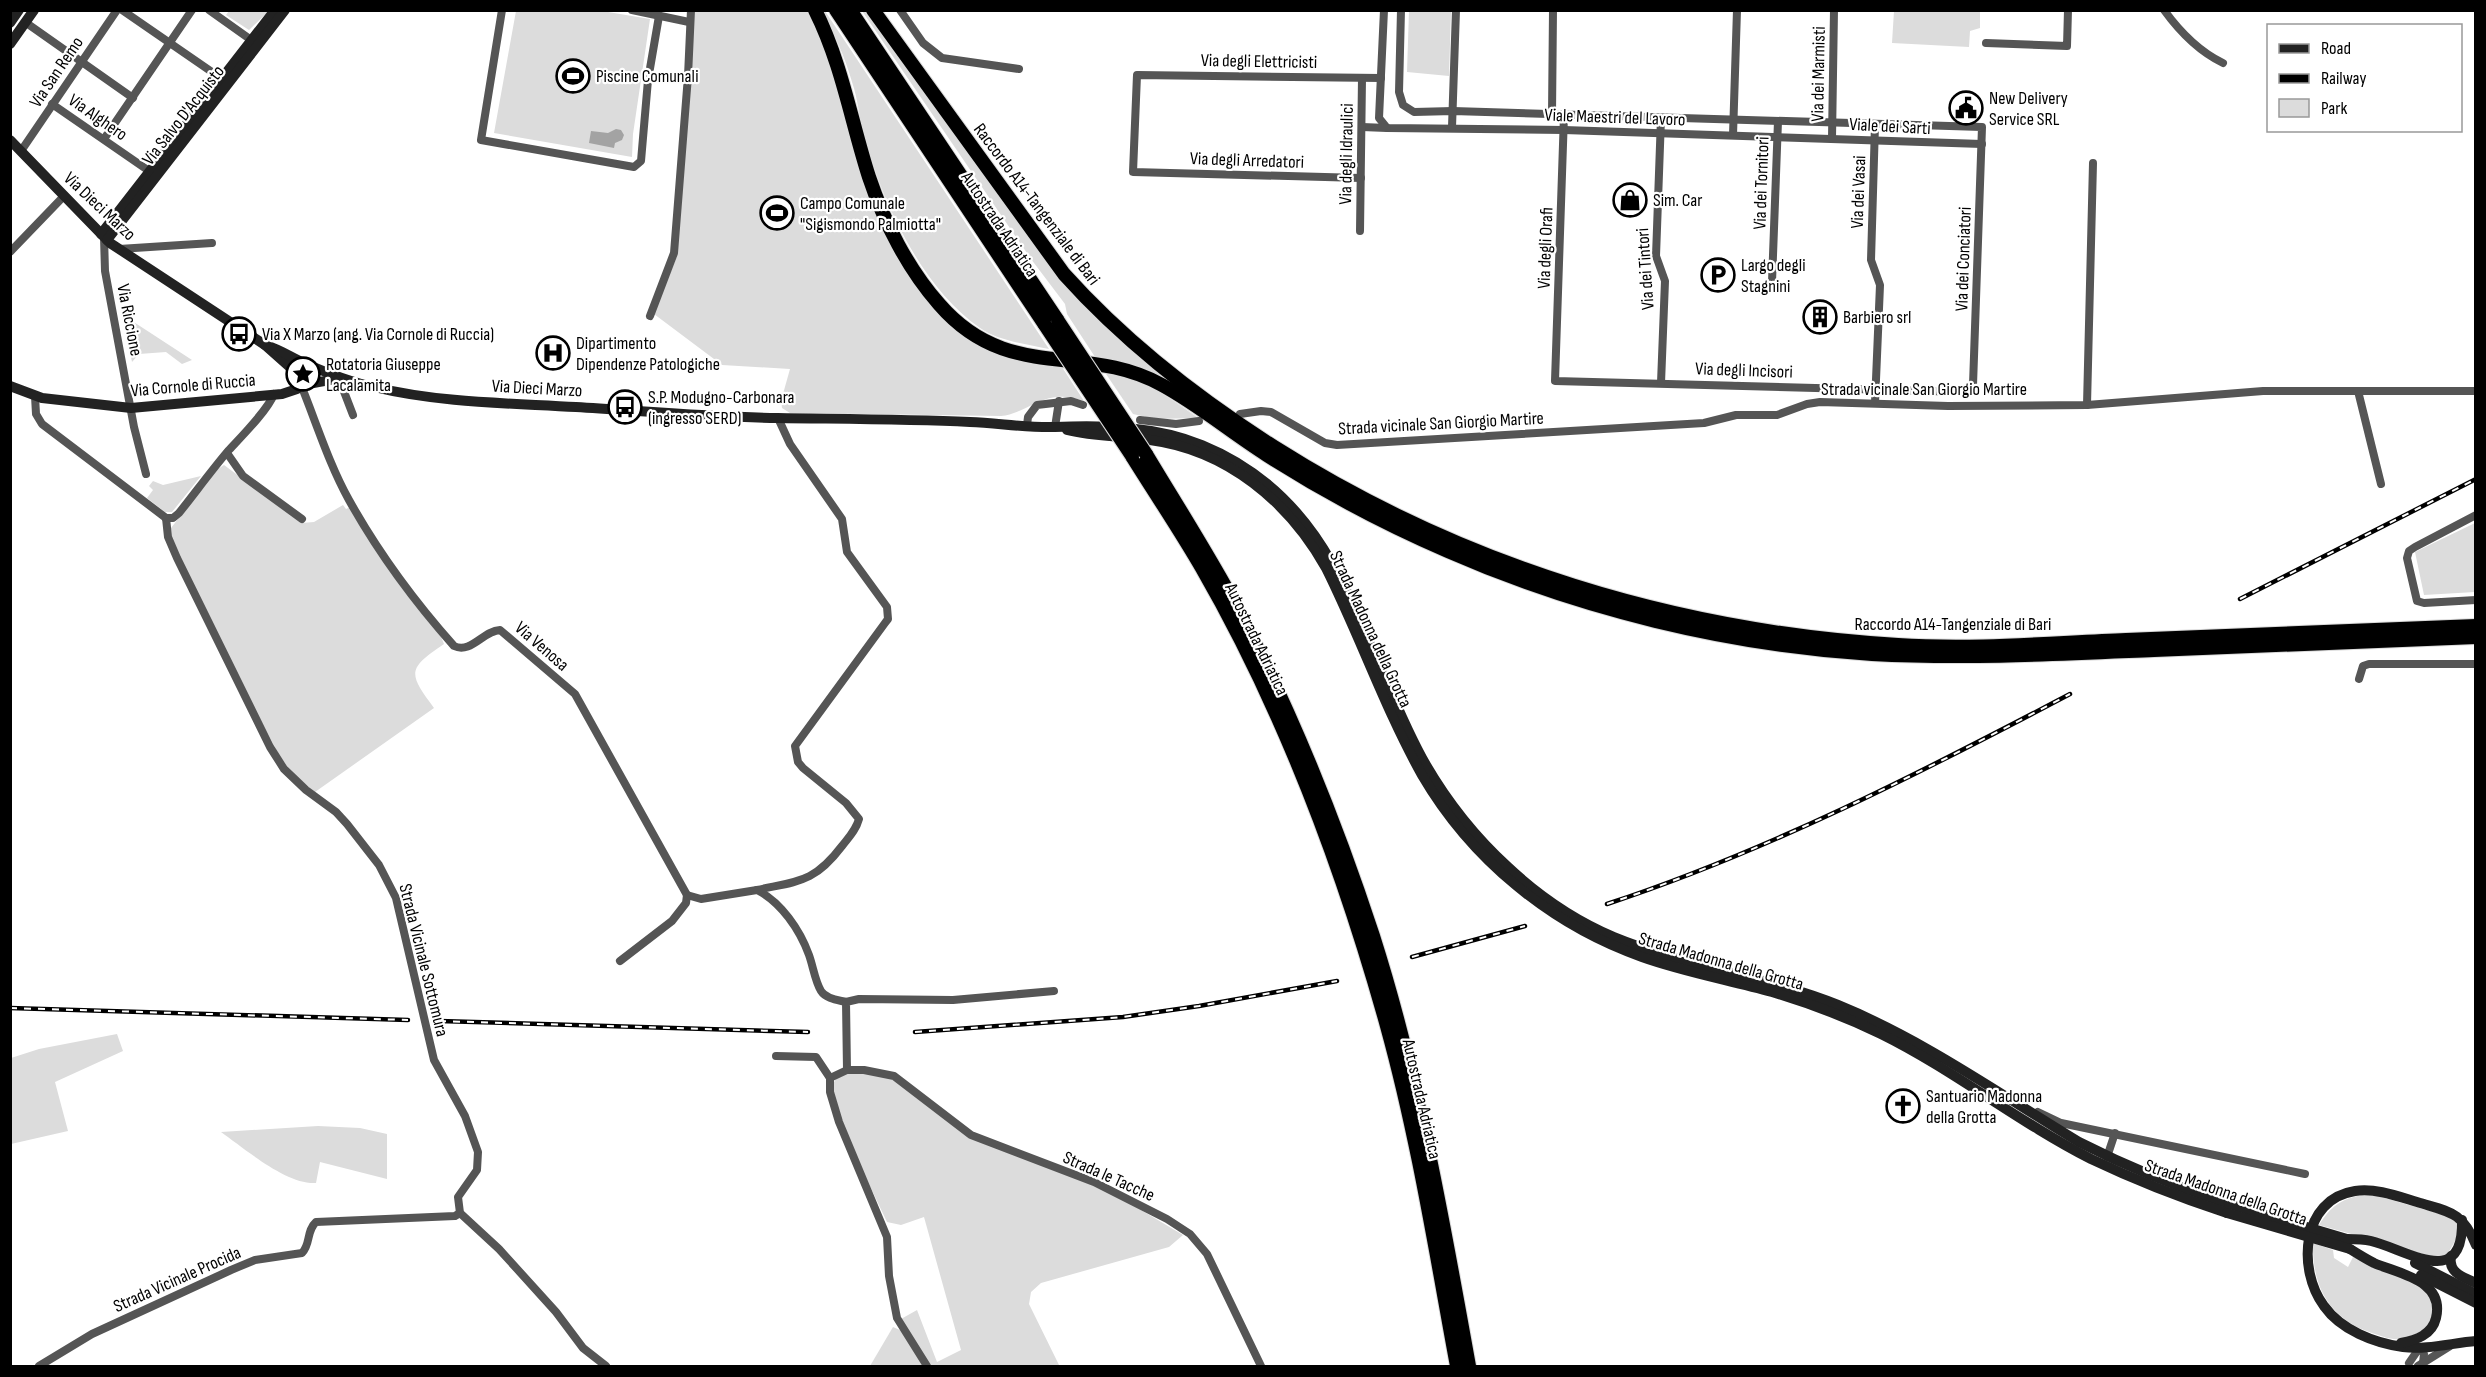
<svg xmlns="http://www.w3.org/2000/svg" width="2486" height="1377" font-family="'Sofia Sans Condensed',sans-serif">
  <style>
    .green { fill: #dcdcdc }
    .water { fill: #a3a3a3 }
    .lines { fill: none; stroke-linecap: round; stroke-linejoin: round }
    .highway-casing { stroke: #dbdbdb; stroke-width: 16 }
    .street { stroke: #555; stroke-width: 8 }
    .secondary { stroke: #222; stroke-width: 10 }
    .highway { stroke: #000; stroke-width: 14 }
    .rail-casing { stroke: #000; stroke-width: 4.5 }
    .rail { stroke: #fff; stroke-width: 2; stroke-dasharray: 7; stroke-linecap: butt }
    .highway-bridge-casing { stroke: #dbdbdb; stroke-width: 16; stroke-linecap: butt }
    .secondary-bridge { stroke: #222; stroke-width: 10 }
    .highway-bridge { stroke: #000; stroke-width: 14 }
    .labels { text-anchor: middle; stroke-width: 4.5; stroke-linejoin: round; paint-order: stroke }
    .street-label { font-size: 18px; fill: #000; stroke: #fff }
    .poi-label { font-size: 18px; fill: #000; stroke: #fff; text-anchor: start }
  </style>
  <rect width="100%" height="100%" fill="#fff"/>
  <!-- green -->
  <g class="green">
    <path d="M229 11H269L249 30 226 15Z"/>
    <path d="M516 11H602L650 19 633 134 632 157 494 133Z"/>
    <path d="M693 11H808L820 34 912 271 1001 354 1038 365 1062 367 1084 401C1078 399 1071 397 1065 397 1042 394 1023 414 1001 416L790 413 782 408 781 401 790 369 722 365 654 314 677 256Z"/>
    <path d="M822 11H825L1049 349C1027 344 998 341 980 328 921 287 882 202 864 135 859 118 858 99 852 82 845 57 834 33 822 11Z"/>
    <path d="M862 11H867L1092 311 1093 315 1176 385C1148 369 1128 362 1095 357L1067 314 1065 304 1031 259Z"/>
    <path d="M1409 11H1451L1449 76 1407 72Z"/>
    <path d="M1894 11H1980V28L1970 31 1969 47 1892 43Z"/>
    <path d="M123 315 192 360 182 364 166 352 139 354 132 362Z"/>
    <path d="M1104 371C1140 377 1169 397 1198 418L1155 419 1133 414Z"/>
    <path d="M224 465 302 523 314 522 343 505 346 509 353 506 439 632 444 644C407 669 408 673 434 708L315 792 291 772 278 753 213 629 172 539 171 528 215 471Z"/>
    <path d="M201 476 172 512H165L147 498 153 490 149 486 153 481 163 485Z"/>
    <path d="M2475 523V592L2424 595 2415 552Z"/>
    <path d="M117 1034 123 1051 55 1082 68 1131 11 1144V1058L39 1049Z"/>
    <path d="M885 1072 971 1135 1094 1182 1183 1235 1169 1247 1041 1283 1031 1292 1029 1304 1059 1365 929 1366 901 1319 917 1310 937 1362 961 1350 924 1217 901 1225 887 1222 847 1138 832 1086 839 1073Z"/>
    <path d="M318 1126 360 1128 387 1134V1179L320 1162 316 1183C287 1185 245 1149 221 1132Z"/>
    <path d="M2362 1195 2378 1196 2447 1216 2456 1221 2459 1234 2447 1255 2441 1259 2319 1225C2330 1207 2341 1199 2362 1195Z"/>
    <path d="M2313 1243 2333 1250 2334 1258 2348 1267 2353 1257 2420 1283 2431 1296 2433 1314 2426 1329C2418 1333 2408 1338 2400 1339 2390 1340 2381 1336 2372 1333 2329 1319 2312 1286 2313 1243Z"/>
    <path d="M893 1327 902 1331 923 1366H870Z"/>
  </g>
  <!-- water -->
  <path class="water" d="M616 129 621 130 624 135 622 140 615 143 614 148 589 143 591 131 608 133Z"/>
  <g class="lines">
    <defs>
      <g id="highway">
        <path d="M815 10C842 64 851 121 869 177 884 222 908 269 939 304 1008 384 1085 342 1162 385 1199 405 1232 433 1267 455 1325 492 1385 524 1448 551 1580 609 1728 645 1872 654 1966 659 2060 654 2154 650 2261 646 2368 641 2476 637"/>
        <path d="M836 10 1045 325"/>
        <path d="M850 10 1058 321"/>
        <path d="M873 10 1064 274C1125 342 1197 398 1274 447 1462 566 1677 632 1898 645 1974 650 2050 643 2126 640 2242 636 2359 631 2476 626"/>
        <path d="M1146 454C1176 504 1208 554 1236 606 1291 711 1336 823 1373 936 1418 1077 1443 1222 1469 1366"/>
        <path d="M1132 456C1155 493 1180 530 1202 568 1284 710 1343 868 1387 1026 1418 1138 1436 1253 1457 1366"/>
      </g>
    </defs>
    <!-- highway casing -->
    <use href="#highway" class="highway-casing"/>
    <!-- street -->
    <g class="street">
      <path d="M122 10 225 81"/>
      <path d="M209 10 254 42"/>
      <path d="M502 10 481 140 634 167 641 161 648 80 659 16"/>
      <path d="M632 10 689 22"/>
      <path d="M900 10 923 43 942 58 1019 69"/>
      <path d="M1384 10 1379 118 1387 128 1564 130 1982 144"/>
      <path d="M1401 10 1399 92 1403 105 1414 112 1453 111 1982 127 1973 385 1965 392 1555 381 1564 115"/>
      <path d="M2164 10C2180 32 2198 51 2223 63"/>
      <path d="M25 22 133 98"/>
      <path d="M1986 43 2067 46 2068 10"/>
      <path d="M52 104 152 173"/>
      <path d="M1552 114 1553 10"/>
      <path d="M1661 118 1656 256 1665 281 1661 383"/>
      <path d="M1362 127 1387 128"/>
      <path d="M1452 127 1456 10"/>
      <path d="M1733 135 1737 10"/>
      <path d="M1832 138 1834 10"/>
      <path d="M104 139 192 10"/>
      <path d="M21 151 117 10"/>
      <path d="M1361 178 1133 172 1137 75 1381 78"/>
      <path d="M1360 231 1362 78"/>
      <path d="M104 237 105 271 134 427 146 474"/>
      <path d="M119 249 212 243"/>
      <path d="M10 252 63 197"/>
      <path d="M1772 282 1778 121"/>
      <path d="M650 316 674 253 688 76 691 10"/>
      <path d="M344 380 343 389 353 415"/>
      <path d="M301 385C316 422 329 464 349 500 378 552 414 601 454 646 471 654 483 631 500 630L575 694 687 895 701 899 757 890C781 902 800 930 809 955 813 966 815 981 821 991 826 999 838 1000 846 1002"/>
      <path d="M2358 391 2381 484"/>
      <path d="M35 396 36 414 42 424 166 518"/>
      <path d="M1875 403 1880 285 1871 260 1875 125"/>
      <path d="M2087 405 2093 163"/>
      <path d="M1240 414 1261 411 1271 412 1325 443 1337 445 1704 423 1736 415H1777L1807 404 1820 402 1948 406 2087 405 2263 391H2476"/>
      <path d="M1140 420 1176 424 1199 421"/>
      <path d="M1027 425 1028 417 1037 405 1071 401 1083 405"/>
      <path d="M1055 427 1059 401"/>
      <path d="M227 453 243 476 302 519"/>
      <path d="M2476 515 2415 547 2409 551 2407 558 2417 601 2424 603 2476 600"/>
      <path d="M166 518 168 537 177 558 270 747 284 769 306 790 336 812 347 824 379 865 396 898 434 1060 465 1116 478 1152 477 1170 458 1197 460 1213 499 1249 556 1312 583 1348 606 1366"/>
      <path d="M166 518H173L179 513C195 493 211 471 228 451 241 437 268 410 274 394"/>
      <path d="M2359 679 2363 666 2369 664H2476"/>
      <path d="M757 890C798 881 814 883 842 846 849 837 856 830 859 819L846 803 803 768 798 762 795 746 885 623 888 619 887 607 847 552 842 519 790 444 778 418"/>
      <path d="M620 961 672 921 686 903 687 895"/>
      <path d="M776 1056 816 1057 830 1078V1092L839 1122 887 1237 889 1276 897 1318 927 1366"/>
      <path d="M847 1070 846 1002 859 999 953 1000 1054 991"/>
      <path d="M830 1078 847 1070H864L894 1076 971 1135 1094 1182 1167 1219 1190 1234 1207 1254 1261 1366"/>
      <path d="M2038 1112 2061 1123 2305 1174"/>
      <path d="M2107 1157 2115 1133"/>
      <path d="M2409 1363 2420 1347 2424 1354 2423 1363"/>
      <path d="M39 1366 92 1334 231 1270 255 1260 302 1253C311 1244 306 1231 316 1222L455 1216 460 1213"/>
      <path d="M2418 1366 2450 1346"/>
    </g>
    <!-- secondary -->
    <g class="secondary">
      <path d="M10 23 19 10"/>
      <path d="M10 44 34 10"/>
      <path d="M10 140 110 243 265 345 292 369"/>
      <path d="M101 234 275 10"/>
      <path d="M107 240 285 10"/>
      <path d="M265 345C279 349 291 357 304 363 327 373 350 382 374 387 440 403 508 403 576 407 643 411 710 417 778 418 842 419 906 419 970 422 998 423 1027 428 1055 427 1104 425 1156 426 1202 445 1342 502 1358 640 1422 758 1445 799 1473 835 1508 867 1538 895 1576 921 1614 937 1687 967 1766 976 1838 1005 1924 1040 2001 1095 2079 1142 2128 1167 2177 1187 2229 1204"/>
      <path d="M291 375C299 391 322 380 337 379"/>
      <path d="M10 386 42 398 131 408 282 394 297 389 301 385"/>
      <path d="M1067 430C1094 437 1123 436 1150 440 1227 450 1289 502 1326 568 1360 636 1385 709 1422 775 1471 859 1551 925 1642 957 1684 972 1729 980 1772 992 1809 1003 1846 1017 1881 1034 1954 1070 2018 1122 2091 1159 2135 1180 2181 1198 2227 1213"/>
      <path d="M2347 1239C2355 1239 2363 1239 2371 1241 2406 1249 2464 1292 2462 1220"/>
      <path d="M2476 1245C2462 1211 2449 1212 2417 1202 2397 1196 2376 1188 2355 1191 2301 1199 2297 1270 2324 1306 2341 1330 2374 1343 2403 1347 2426 1350 2452 1343 2476 1341"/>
      <path d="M2350 1249C2358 1254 2366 1259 2374 1263 2399 1274 2445 1280 2436 1318 2432 1335 2416 1340 2401 1343"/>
      <path d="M2451 1256C2448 1273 2463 1277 2476 1283"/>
      <path d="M2415 1263 2476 1294"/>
      <path d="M2421 1275 2476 1303"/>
    </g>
    <!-- highway -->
    <use href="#highway" class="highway"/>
    <defs>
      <g id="rail">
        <path d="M2240 599 2476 479"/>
        <path d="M1607 904C1768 851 1920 773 2070 694"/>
        <path d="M1412 957 1525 926"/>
        <path d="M10 1008 408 1020"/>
        <path d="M439 1021 808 1032"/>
        <path d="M915 1032 1123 1017 1199 1006 1337 981"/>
      </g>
    </defs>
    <!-- rail casing -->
    <use href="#rail" class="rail-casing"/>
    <!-- rail -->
    <use href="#rail" class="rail"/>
    <defs>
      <g id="highway-bridge">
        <path d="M1058 321 1146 454"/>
        <path d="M1045 325 1132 456"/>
      </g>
    </defs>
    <!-- highway-bridge casing -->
    <use href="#highway-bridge" class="highway-bridge-casing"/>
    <!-- secondary-bridge -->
    <g class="secondary-bridge">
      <path d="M2229 1204 2347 1239"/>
      <path d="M2227 1213 2350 1249"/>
    </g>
    <!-- highway-bridge -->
    <use href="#highway-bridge" class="highway-bridge"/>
  </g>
  <!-- icons -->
  <defs>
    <symbol id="stadium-ring" viewBox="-11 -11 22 22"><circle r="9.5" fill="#fff" stroke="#000" stroke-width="1.5"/><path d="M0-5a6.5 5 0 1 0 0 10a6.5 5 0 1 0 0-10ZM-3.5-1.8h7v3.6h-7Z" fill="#000"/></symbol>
    <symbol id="civic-ring" viewBox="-11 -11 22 22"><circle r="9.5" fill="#fff" stroke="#000" stroke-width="1.5"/><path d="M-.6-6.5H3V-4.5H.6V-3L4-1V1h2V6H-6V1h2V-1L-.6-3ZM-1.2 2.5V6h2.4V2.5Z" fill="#000"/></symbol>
    <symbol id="shop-ring" viewBox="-11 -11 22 22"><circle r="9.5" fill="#fff" stroke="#000" stroke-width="1.5"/><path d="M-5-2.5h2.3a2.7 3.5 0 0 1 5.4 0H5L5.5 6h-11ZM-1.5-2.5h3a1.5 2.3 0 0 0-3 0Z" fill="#000"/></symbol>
    <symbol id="parking-ring" viewBox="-11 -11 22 22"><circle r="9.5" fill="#fff" stroke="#000" stroke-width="1.5"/><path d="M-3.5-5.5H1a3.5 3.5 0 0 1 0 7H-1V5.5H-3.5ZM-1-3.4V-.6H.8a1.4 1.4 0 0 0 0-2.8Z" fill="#000"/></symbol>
    <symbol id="building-ring" viewBox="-11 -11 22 22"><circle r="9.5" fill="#fff" stroke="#000" stroke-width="1.5"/><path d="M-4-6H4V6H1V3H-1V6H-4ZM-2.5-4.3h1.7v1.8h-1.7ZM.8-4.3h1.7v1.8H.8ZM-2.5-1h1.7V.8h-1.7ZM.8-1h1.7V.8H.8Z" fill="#000"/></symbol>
    <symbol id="bus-ring" viewBox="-11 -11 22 22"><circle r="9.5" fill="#fff" stroke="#000" stroke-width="1.5"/><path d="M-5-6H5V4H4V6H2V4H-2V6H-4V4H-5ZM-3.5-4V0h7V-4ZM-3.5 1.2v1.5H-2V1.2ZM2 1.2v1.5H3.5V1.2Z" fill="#000"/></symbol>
    <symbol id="hospital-ring" viewBox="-11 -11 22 22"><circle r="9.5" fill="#fff" stroke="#000" stroke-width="1.5"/><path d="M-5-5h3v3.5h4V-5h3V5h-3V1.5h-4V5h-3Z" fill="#000"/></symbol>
    <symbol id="sight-ring" viewBox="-11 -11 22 22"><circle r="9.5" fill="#fff" stroke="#000" stroke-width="1.5"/><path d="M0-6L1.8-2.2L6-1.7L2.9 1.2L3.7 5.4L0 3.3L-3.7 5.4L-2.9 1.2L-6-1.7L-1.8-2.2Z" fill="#000"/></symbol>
    <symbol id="church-ring" viewBox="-11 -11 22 22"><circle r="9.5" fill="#fff" stroke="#000" stroke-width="1.5"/><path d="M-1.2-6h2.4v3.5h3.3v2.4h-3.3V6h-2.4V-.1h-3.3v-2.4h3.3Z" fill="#000"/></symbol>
  </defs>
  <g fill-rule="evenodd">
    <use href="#stadium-ring" x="554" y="57" width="38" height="38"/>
    <use href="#civic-ring" x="1947" y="89" width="38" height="38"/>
    <use href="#shop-ring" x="1611" y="181" width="38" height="38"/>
    <use href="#stadium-ring" x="758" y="194" width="38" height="38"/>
    <use href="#parking-ring" x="1699" y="256" width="38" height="38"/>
    <use href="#building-ring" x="1801" y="298" width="38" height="38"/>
    <use href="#bus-ring" x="220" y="315" width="38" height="38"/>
    <use href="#hospital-ring" x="534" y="334" width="38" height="38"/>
    <use href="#sight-ring" x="284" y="355" width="38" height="38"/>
    <use href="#bus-ring" x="606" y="388" width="38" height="38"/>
    <use href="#church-ring" x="1884" y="1087" width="38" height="38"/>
  </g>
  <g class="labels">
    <!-- street labels -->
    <g class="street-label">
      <text transform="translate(1259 61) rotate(1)" y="6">Via degli Elettricisti</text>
      <text transform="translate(56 72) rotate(-56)" y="6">Via San Remo</text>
      <text transform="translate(1818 74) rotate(-89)" y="6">Via dei Marmisti</text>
      <text transform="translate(183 115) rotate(-52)" y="6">Via Salvo D'Acquisto</text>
      <text transform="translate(98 117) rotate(35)" y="6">Via Alghero</text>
      <text transform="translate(1615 117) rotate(2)" y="6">Viale Maestri del Lavoro</text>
      <text transform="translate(1890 126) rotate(3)" y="6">Viale dei Sarti</text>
      <text transform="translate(1346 154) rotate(-89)" y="6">Via degli Idraulici</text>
      <text transform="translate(1247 160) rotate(2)" y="6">Via degli Arredatori</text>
      <text transform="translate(1761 183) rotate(-88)" y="6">Via dei Tornitori</text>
      <text transform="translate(1858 192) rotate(-88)" y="6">Via dei Vasai</text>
      <text transform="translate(1037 204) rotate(53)" y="6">Raccordo A14-Tangenziale di Bari</text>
      <text transform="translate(100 206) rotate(43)" y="6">Via Dieci Marzo</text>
      <text transform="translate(1000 224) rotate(56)" y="6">Autostrada Adriatica</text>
      <text transform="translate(1545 248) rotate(-88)" y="6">Via degli Orafi</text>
      <text transform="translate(1963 259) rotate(-88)" y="6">Via dei Conciatori</text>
      <text transform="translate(1645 269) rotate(-94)" y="6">Via dei Tintori</text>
      <text transform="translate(130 320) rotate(79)" y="6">Via Riccione</text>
      <text transform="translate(1744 370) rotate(2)" y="6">Via degli Incisori</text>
      <text transform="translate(193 385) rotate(-5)" y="6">Via Cornole di Ruccia</text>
      <text transform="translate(537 388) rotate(3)" y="6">Via Dieci Marzo</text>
      <text x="1924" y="395">Strada vicinale San Giorgio Martire</text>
      <text transform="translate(1441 423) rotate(-3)" y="6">Strada vicinale San Giorgio Martire</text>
      <text x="1953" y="630">Raccordo A14-Tangenziale di Bari</text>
      <text transform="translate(1371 629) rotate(65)" y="6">Strada Madonna della Grotta</text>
      <text transform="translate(1257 639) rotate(64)" y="6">Autostrada Adriatica</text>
      <text transform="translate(542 646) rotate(41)" y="6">Via Venosa</text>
      <text transform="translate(424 960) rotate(76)" y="6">Strada Vicinale Sottomura</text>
      <text transform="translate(1721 961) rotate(16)" y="6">Strada Madonna della Grotta</text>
      <text transform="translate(1422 1099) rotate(77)" y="6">Autostrada Adriatica</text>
      <text transform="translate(1109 1176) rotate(24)" y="6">Strada le Tacche</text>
      <text transform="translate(2226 1192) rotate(19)" y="6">Strada Madonna della Grotta</text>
      <text transform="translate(177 1279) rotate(-24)" y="6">Strada Vicinale Procida</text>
    </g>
    <!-- poi labels -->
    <g class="poi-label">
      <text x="596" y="82">Piscine Comunali</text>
      <text x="1989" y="104">New Delivery<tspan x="1989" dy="21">Service SRL</tspan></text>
      <text x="1653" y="206">Sim. Car</text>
      <text x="800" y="209">Campo Comunale<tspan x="800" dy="21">"Sigismondo Palmiotta"</tspan></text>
      <text x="1741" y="271">Largo degli<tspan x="1741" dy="21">Stagnini</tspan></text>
      <text x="1843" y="323">Barbiero srl</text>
      <text x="262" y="340">Via X Marzo (ang. Via Cornole di Ruccia)</text>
      <text x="576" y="349">Dipartimento<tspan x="576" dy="21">Dipendenze Patologiche</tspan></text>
      <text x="326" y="370">Rotatoria Giuseppe<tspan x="326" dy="21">Lacalamita</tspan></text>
      <text x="648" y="403">S.P. Modugno-Carbonara<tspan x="648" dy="21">(ingresso SERD)</tspan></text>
      <text x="1926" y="1102">Santuario Madonna<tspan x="1926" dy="21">della Grotta</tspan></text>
    </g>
  </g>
  <!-- border -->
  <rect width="2486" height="1377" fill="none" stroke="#000000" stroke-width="24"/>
  <!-- legend -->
  <rect x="2267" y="24" width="195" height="108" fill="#ffffff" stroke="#999999" stroke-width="1.5"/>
  <rect x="2279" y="44" width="30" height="9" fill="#222222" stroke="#999999" stroke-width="1.5"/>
  <text x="2321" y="54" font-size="18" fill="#000000">Road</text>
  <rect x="2279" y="74" width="30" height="9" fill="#000000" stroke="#999999" stroke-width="1.5"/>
  <text x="2321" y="84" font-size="18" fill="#000000">Railway</text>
  <rect x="2279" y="99" width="30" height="18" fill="#dcdcdc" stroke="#999999" stroke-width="1.5"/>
  <text x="2321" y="114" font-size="18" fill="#000000">Park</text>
</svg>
